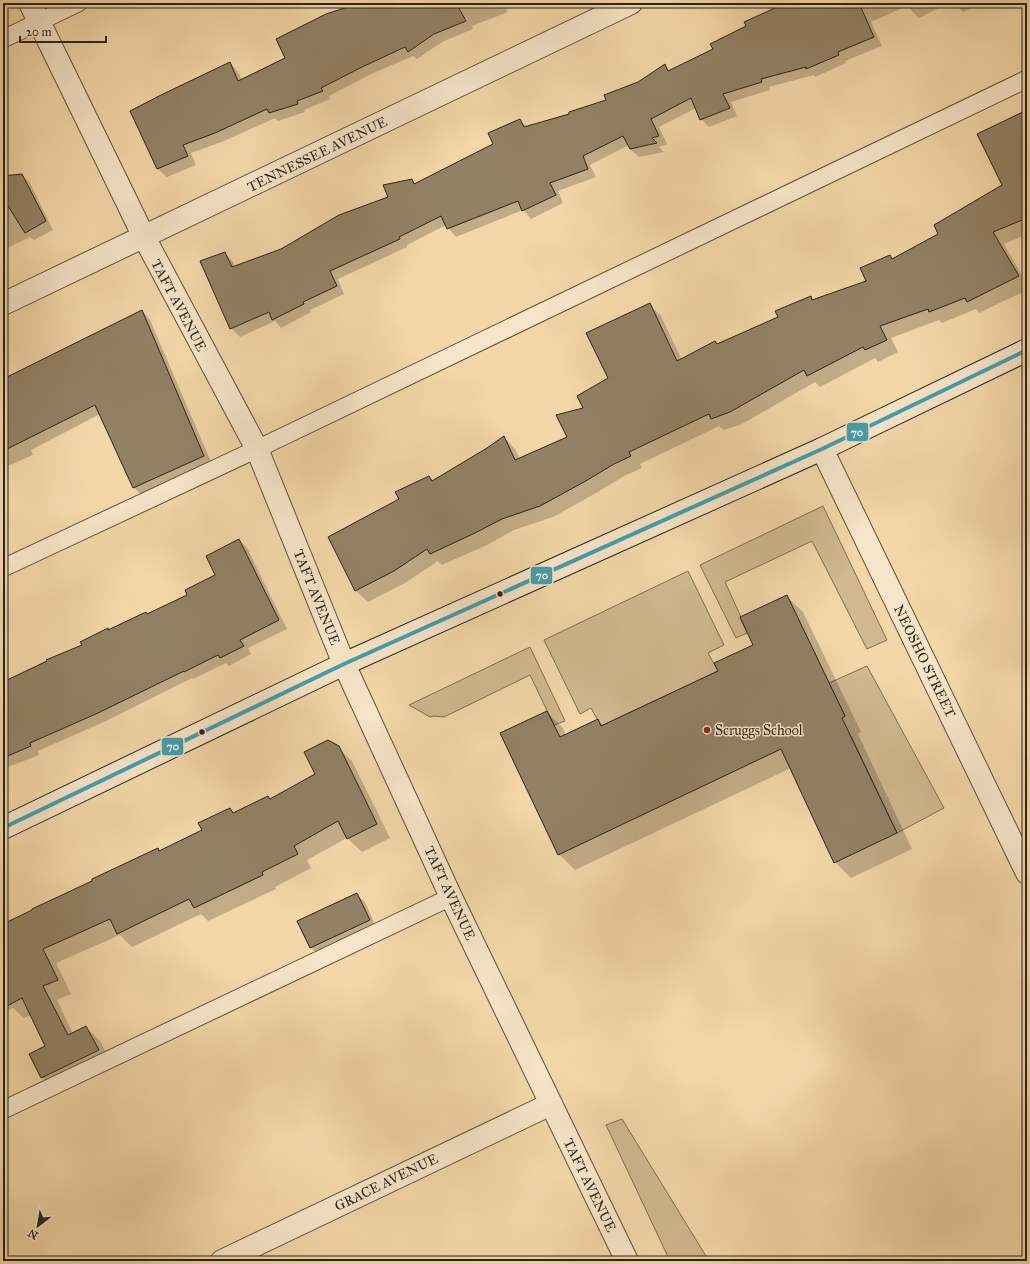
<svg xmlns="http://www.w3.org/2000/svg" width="1030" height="1264" font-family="'IM FELL Great Primer',serif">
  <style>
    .green { fill: #d1b890; stroke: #7e6e54 }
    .shadow { fill: #0003 }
    .building { fill: #938163; stroke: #2c2318 }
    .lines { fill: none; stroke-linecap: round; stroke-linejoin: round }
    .lane-casing { stroke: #5e503c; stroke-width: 19 }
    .street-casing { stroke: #5e503c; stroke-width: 24 }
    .secondary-casing { stroke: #2c2318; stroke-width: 24 }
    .lane { stroke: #f7e5c7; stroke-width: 17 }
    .street { stroke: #f7e5c7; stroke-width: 22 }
    .secondary { stroke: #f7e5c7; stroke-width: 22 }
    .bus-1-casing { stroke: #f7e5c7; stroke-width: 7 }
    .bus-1 { stroke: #469dad; stroke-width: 4 }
    .bus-dot { fill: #2c2318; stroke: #f7e5c7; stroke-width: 1.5 }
    .poi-dot { fill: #8f2418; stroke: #f7e5c7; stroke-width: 1.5 }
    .labels { text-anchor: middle; stroke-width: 3; stroke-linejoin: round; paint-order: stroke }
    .street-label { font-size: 14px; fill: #2c2318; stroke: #f7e5c7 }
    .poi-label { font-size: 14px; fill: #2c2318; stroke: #f7e5c7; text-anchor: start }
    .line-badge { stroke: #f7e5c7; stroke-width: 1.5 }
    .badge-label { font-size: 11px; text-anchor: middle; font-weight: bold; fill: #fff }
  </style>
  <rect width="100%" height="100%" fill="#f3d7a9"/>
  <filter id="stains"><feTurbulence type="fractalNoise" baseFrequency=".005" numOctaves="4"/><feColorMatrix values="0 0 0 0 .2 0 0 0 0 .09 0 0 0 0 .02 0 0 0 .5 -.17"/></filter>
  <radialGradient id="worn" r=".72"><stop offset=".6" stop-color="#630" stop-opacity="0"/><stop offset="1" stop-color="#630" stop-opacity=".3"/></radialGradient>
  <!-- green -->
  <g class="green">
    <path d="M823 506 887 640 867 649 812 541 725 582 741 617 740 618 747 633 736 638 700 565Z"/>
    <path d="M688 571 724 645 708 653 718 671 601 726 591 708 580 714 544 640Z"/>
    <path d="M530 647 565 721 554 725 530 675 444 717 434 716 430 717 409 705Z"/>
    <path d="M867 666 944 808 897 833 851 736 844 739 836 721 845 716 829 683Z"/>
    <path d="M622 1119 709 1261H670L606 1125Z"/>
  </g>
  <!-- shadow -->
  <g class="shadow">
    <path d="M363 3H518L506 9 508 12 472 26 473 29 442 42 417 59 413 56 371 74 329 96 330 99 304 110 305 112 278 121 275 118 224 141 191 153 196 165 167 177 158 169 131 112 230 63 238 72 242 80 286 58Z"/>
    <path d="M789 3H949L919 18 910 9 909 5 871 22 882 46 845 61 846 63 815 77 814 75 769 87 770 90 731 102 737 116 709 127 701 119 696 108 659 127 667 144 659 147 664 152 639 157 630 149 629 145 590 165 596 177 558 191 563 203 531 219 523 210 456 237 446 225 407 245V247L338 279 344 294 310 310 311 312 281 328 275 321 240 337 231 328 225 253 233 262 235 266 281 250 390 198 411 180 416 184 494 145 520 120 527 127 571 114 608 101 638 83 665 66 670 71 714 50 748 27Z"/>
    <path d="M955 3H981L963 12Z"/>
    <path d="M1027 111V234L1004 244 1027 284V290L979 313 976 309 942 323 939 320 891 338 898 352 878 362 875 358 820 387 815 382 742 424 724 430 719 426 640 464 642 468 626 475 596 493 553 517 514 530 487 545 442 565 438 561 405 583 368 602 356 591 329 537 401 500 429 477 433 481 488 449 504 437 515 449 520 459 569 438 585 408 609 378 649 304 661 316 682 360 715 342 718 345 779 317 810 297 814 300 868 281 890 256 894 260 939 234 1003 186Z"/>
    <path d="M21 175 30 183 53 230 34 240 30 237 3 250V177Z"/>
    <path d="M142 311 150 320 212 464 143 496 134 488 100 414 31 450 33 455 3 468V380Z"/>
    <path d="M239 540 247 548 287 629 248 648 251 654 229 666 226 663 193 679 192 678 106 721 38 751 39 755 3 769V684L146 613 148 615 189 595 216 575Z"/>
    <path d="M786 596 803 612 861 732 858 734 912 849 851 878 835 862 791 768 575 870 559 854 547 712 563 728 566 735 598 720 604 726 719 672 754 645Z"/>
    <path d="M338 747 352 761 390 838 362 852 347 838 307 860 311 868 275 887 276 889 208 921 201 914 132 947 120 935 56 963 71 994 57 1000 73 1034 86 1027 100 1041 112 1064 56 1092 42 1078 30 1054 46 1046 31 1015 24 1018 13 1008 3 1013V925L94 882 158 849 160 851 203 831 230 809 234 814 271 800 316 774Z"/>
    <path d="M356 894 365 902 377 929 319 956 311 947Z"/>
  </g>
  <!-- building -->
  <g class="building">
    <path d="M360 3H456L466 21 434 34 408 52 405 47 362 67 321 88 323 91 297 101 298 104 269 113 267 109 215 133 183 145 188 156 157 169 130 111 163 94 230 62 238 81 285 58 276 39 326 14Z"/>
    <path d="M786 3H859L874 37 838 52 839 55 806 69V67L761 79 762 82 723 94 730 108 700 120 691 98 651 119 659 136 652 138 657 143 630 149 623 136 583 156 588 169 550 183 556 195 522 211 518 201 447 229 441 216 399 237 400 239 330 271 337 286 303 302 304 304 272 320 269 312 230 329 200 261 225 252 232 267 281 249 339 215 388 197 383 185 412 179 414 184 493 144 488 133 520 119 524 127 569 114V112L606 100 604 95 638 82 665 64 668 71 713 49 710 44 746 26 744 22Z"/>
    <path d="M1027 110V218L993 232 1019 276 967 302 965 298 929 312 928 309 880 326 887 340 865 350 863 347 807 376 804 370 730 412 711 419 709 414 629 452 631 456 614 464 584 482 540 506 502 519 475 533 430 554 427 549 394 571 355 591 328 537 399 499 395 492 429 476 432 481 487 448 504 436 515 460 567 437 556 415 583 408 577 396 608 378 586 333 650 303 677 361 715 341 717 344 778 317 775 311 811 296 812 300 866 281 860 268 890 255 892 259 938 234 934 225 1002 185 977 134Z"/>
    <path d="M22 174 46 221 25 233 3 198V176Z"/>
    <path d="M142 310 204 456 133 488 95 405 3 451V379Z"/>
    <path d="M239 539 279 620 240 640 244 646 220 658 218 655 184 672V671L98 713 30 743 31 746 3 758V682L47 661 46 660 82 645 80 642 108 628V630L146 612 147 614 187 595 185 590 215 575 206 556Z"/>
    <path d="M787 595 845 716 842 718 897 833 834 863 781 749 558 855 500 733 547 711 560 737 598 719 601 726 718 671 714 663 753 645 740 617Z"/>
    <path d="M328 740 339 746 377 824 347 839 338 821 294 846 298 854 262 872 263 875 194 908 189 899 117 934 110 919 43 949 58 980 43 986 68 1035 86 1026 99 1050 41 1078 29 1054 45 1046 22 998 3 1008V924L32 910V909L92 881V879L158 848 159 851 202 830 198 823 230 808 233 813 268 796 270 799 315 774 304 752Z"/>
    <path d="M357 893 370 920 310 948 297 921Z"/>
  </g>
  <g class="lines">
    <defs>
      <g id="lane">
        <path d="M3 39 78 3"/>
        <path d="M3 568 257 449 1027 79"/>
        <path d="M3 1110 451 897"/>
      </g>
      <g id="street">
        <path d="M30 3 144 237 257 449 344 664 451 897 627 1261"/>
        <path d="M3 304 631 3"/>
        <path d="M822 449 1027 873"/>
        <path d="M222 1261 551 1104"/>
      </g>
      <path id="secondary" d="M3 828 344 664 822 449 1027 350"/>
    </defs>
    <!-- lane casing -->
    <use href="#lane" class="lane-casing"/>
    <!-- street casing -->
    <use href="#street" class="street-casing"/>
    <!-- secondary casing -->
    <use href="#secondary" class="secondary-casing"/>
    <!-- lane -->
    <use href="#lane" class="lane"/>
    <!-- street -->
    <use href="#street" class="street"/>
    <!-- secondary -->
    <use href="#secondary" class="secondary"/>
    <defs>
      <path id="bus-1" d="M3 828 344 664 822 449 1027 350"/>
    </defs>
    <!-- bus-1 casing -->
    <use href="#bus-1" class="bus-1-casing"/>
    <!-- bus-1 -->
    <use href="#bus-1" class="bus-1"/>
  </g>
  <!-- markers -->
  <g class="bus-dot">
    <circle cx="500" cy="594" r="3.5"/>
    <circle cx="202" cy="732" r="3.5"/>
  </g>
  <circle class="poi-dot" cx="707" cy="730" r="4"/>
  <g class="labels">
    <!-- street labels -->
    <g class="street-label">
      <text transform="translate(317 154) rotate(-26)" y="5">TENNESSEE AVENUE</text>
      <text transform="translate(179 305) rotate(62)" y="5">TAFT AVENUE</text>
      <text transform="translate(317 597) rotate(68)" y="5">TAFT AVENUE</text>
      <text transform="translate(925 661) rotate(64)" y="5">NEOSHO STREET</text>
      <text transform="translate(450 893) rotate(65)" y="5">TAFT AVENUE</text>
      <text transform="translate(386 1182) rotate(-26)" y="5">GRACE AVENUE</text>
      <text transform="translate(590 1185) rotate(64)" y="5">TAFT AVENUE</text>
    </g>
    <!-- poi labels -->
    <g class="poi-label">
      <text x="715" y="735">Scruggs School</text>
    </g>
  </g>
  <g class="line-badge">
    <rect x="846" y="422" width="23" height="20" rx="4" fill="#469dad"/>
    <rect x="530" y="566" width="23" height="19" rx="4" fill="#469dad"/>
    <rect x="161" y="737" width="23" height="19" rx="4" fill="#469dad"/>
  </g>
  <g class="badge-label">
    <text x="857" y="436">70</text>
    <text x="542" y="579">70</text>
    <text x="173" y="750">70</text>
  </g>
  <!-- margin -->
  <rect width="1030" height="1264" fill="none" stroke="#f3d7a9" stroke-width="16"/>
  <rect x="4" y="4" width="1022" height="1256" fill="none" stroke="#2c2318" stroke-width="2"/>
  <rect x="8" y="8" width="1014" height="1248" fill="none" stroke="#2c2318"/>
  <!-- north arrow -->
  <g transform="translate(38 1226) rotate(211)" stroke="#f7e5c7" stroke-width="3" paint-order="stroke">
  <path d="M0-3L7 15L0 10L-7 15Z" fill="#2c2318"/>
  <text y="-6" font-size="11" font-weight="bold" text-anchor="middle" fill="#2c2318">N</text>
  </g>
  <!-- scale -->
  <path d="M20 36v6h86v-6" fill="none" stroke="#2c2318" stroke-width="2"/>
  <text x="26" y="36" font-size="12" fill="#2c2318" stroke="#f7e5c7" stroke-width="3" paint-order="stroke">20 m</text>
  <rect width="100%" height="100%" filter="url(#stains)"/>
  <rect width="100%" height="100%" fill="url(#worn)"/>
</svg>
